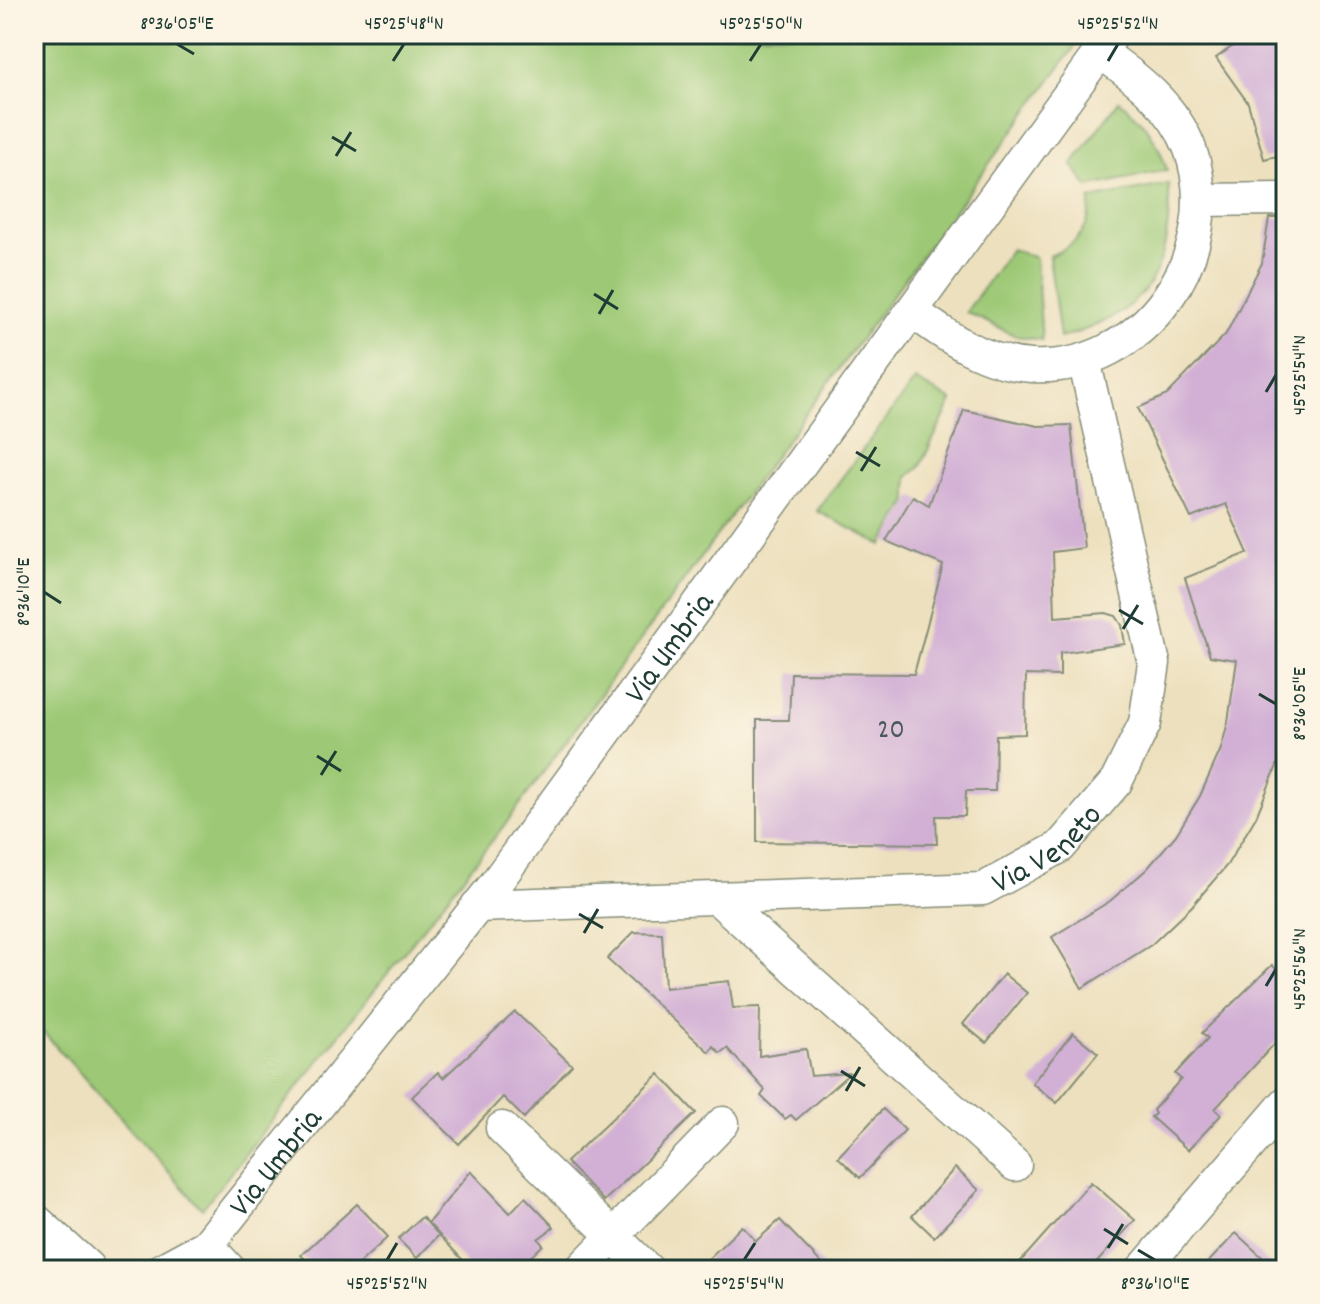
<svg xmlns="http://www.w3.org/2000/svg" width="1320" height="1304" font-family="Dekko,sans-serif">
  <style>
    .green { fill: #9dc976; stroke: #5e8355; stroke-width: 2 }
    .building { fill: #d2b0d5 }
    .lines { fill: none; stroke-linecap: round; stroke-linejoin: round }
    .minor-casing { stroke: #868e79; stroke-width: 35 }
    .tertiary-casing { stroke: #868e79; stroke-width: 43 }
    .minor { stroke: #fff; stroke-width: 32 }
    .tertiary { stroke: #fff; stroke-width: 40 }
    .ticks { fill: none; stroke: #1f3d34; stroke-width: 3 }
    .labels { text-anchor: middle; stroke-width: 8; stroke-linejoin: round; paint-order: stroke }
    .number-label { font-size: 28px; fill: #4c5a5c }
    .street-label { font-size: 32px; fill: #1f3d34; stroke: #fcf5e5 }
    .neatline { fill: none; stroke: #1f3d34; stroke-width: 3 }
    .ticks-label { font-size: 20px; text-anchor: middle; fill: #1f3d34 }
  </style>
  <rect width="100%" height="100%" fill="#fcf5e5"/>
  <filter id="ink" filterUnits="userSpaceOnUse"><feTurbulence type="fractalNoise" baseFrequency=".0125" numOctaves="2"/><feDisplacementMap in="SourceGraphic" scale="16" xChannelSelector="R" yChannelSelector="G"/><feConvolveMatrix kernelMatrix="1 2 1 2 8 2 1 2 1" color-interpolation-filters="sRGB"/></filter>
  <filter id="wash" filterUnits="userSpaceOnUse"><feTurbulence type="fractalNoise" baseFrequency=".006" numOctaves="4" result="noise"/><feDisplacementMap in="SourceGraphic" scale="32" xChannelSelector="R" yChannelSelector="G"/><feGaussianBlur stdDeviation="1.8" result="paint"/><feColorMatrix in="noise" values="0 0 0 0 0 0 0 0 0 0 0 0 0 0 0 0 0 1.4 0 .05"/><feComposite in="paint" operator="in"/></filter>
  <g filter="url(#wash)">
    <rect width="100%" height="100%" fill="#ede0be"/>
    <!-- green -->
    <g class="green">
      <path d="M34 34H1084L510 818 202 1209 34 1022Z"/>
      <path d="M1119 101C1144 119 1158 141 1167 170L1088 187 1072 165Z"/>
      <path d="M1169 184C1171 273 1148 313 1060 338L1049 256C1076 246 1092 228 1090 199Z"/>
      <path d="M1011 249 1036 258 1042 340 1016 336 966 312Z"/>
      <path d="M915 380 952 401 919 468 908 477V501L882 545 817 511Z"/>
    </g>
    <g id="blocks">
      <!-- building -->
      <g class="building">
        <path d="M1250 34H1286V154L1264 159 1248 103 1216 58Z"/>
        <path d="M1269 218H1286V728L1277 766 1256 817 1227 865 1192 906 1151 945 1082 988 1052 937 1110 901 1147 869 1176 835 1200 796 1221 749 1228 722 1237 660 1210 656 1185 578 1248 553 1226 504 1191 518 1138 408 1167 395 1226 334 1262 263Z"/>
        <path d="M964 410 1038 426 1071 425 1084 548 1053 552 1055 617 1106 613 1116 616 1122 625 1125 644 1060 653V676L1026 675 1025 734 996 735 995 791H966L965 816H936L937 844 757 842V720H789L791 673 914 674 943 565 886 541 913 496 929 505Z"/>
        <path d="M634 932 662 933 665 988 729 981 733 1008 760 1007 759 1056 806 1049 811 1076 850 1073 796 1120 791 1115 785 1119 761 1096 765 1090 727 1048 720 1053 713 1046 709 1052 607 959Z"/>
        <path d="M1272 965 1286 978V1031L1215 1109 1221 1115 1188 1150 1151 1117 1155 1114 1153 1110 1181 1079 1175 1074 1208 1038 1202 1033Z"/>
        <path d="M1004 974 1027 993 986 1043 963 1024Z"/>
        <path d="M515 1012 572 1065 524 1118 503 1097 459 1144 412 1097 438 1072 443 1078Z"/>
        <path d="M1073 1033 1098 1053 1057 1103 1032 1083Z"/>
        <path d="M659 1074 696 1113 604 1201 566 1162Z"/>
        <path d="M883 1109 905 1130 860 1178 838 1157Z"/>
        <path d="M955 1168 979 1190 934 1237 912 1216Z"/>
        <path d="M471 1171 510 1213 525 1197 554 1227 538 1239 543 1245 517 1270H472L428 1223Z"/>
        <path d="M1091 1182 1135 1220 1090 1270H1013Z"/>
        <path d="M357 1204 388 1237 352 1270H315L301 1255Z"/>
        <path d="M422 1217 439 1235 417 1258 398 1239Z"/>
        <path d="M780 1220 828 1270H697L742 1226 756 1241Z"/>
        <path d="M1236 1233 1276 1270H1201Z"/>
      </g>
    </g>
  </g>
  <g filter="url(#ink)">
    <use href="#blocks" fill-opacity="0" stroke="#868e79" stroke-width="2"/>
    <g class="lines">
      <defs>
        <g id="minor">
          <path d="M1200 200 1286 199"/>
          <path d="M912 311C947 337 986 364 1032 366 1144 372 1227 253 1190 149 1174 106 1136 77 1100 52"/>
          <path d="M717 898 1015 1165"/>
          <path id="s1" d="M477 906 983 889 1060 847 1116 782 1145 723 1154 663 1084 360"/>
          <path d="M502 1128 648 1270"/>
          <path d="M207 1245 230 1270"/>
          <path d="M161 1270 207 1245"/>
          <path id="s2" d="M198 1270 207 1245 493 887 1113 34"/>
          <path d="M580 1270 723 1123"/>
          <path d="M1142 1270 1286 1103"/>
        </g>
        <path id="tertiary" d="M34 1224 85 1270"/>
      </defs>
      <!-- minor casing -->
      <use href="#minor" class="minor-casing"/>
      <!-- tertiary casing -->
      <use href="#tertiary" class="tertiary-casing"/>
      <!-- minor -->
      <use href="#minor" class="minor"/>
      <!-- tertiary -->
      <use href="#tertiary" class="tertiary"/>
    </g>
  </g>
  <!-- ticks -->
  <path class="ticks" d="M177 44 194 54M393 61 404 44M750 61 761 44M1108 61 1118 44M332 137 356 151M336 156 351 132M594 294 618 309M599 314 613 290M1266 392 1276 375M856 452 880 466M861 471 876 447M44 592 61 603M1119 610 1143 624M1123 629 1138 605M1259 694 1276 704M317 756 341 771M321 775 336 751M579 914 603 928M584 933 598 909M1266 986 1276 969M841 1071 865 1086M846 1091 860 1067M1104 1229 1128 1244M1108 1248 1123 1224M1138 1250 1155 1260M387 1260 397 1243M744 1260 755 1243"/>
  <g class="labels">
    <!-- number labels -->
    <g class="number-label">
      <text x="891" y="737">20</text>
    </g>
    <!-- street labels -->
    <g class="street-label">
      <text dy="11" stroke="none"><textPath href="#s2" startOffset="782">Via Umbria</textPath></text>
      <text dy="11" stroke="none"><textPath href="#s1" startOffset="582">Via Veneto</textPath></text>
      <text dy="11" stroke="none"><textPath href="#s2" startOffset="134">Via Umbria</textPath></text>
    </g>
  </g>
  <!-- margin -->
  <rect width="1320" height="1304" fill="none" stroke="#fcf5e5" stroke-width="88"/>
  <rect x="44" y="44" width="1232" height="1216" class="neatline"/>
  <g class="ticks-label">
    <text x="177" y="29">8°36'05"E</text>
    <text x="404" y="29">45°25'48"N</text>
    <text x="761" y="29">45°25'50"N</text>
    <text x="1118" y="29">45°25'52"N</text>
    <text transform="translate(1298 375) rotate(-90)" y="7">45°25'54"N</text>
    <text transform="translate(22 592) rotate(-90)" y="7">8°36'10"E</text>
    <text transform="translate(1298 704) rotate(-90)" y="7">8°36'05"E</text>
    <text transform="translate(1298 969) rotate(-90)" y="7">45°25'56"N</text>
    <text x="387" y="1289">45°25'52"N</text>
    <text x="744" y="1289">45°25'54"N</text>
    <text x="1155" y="1289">8°36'10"E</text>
  </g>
</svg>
